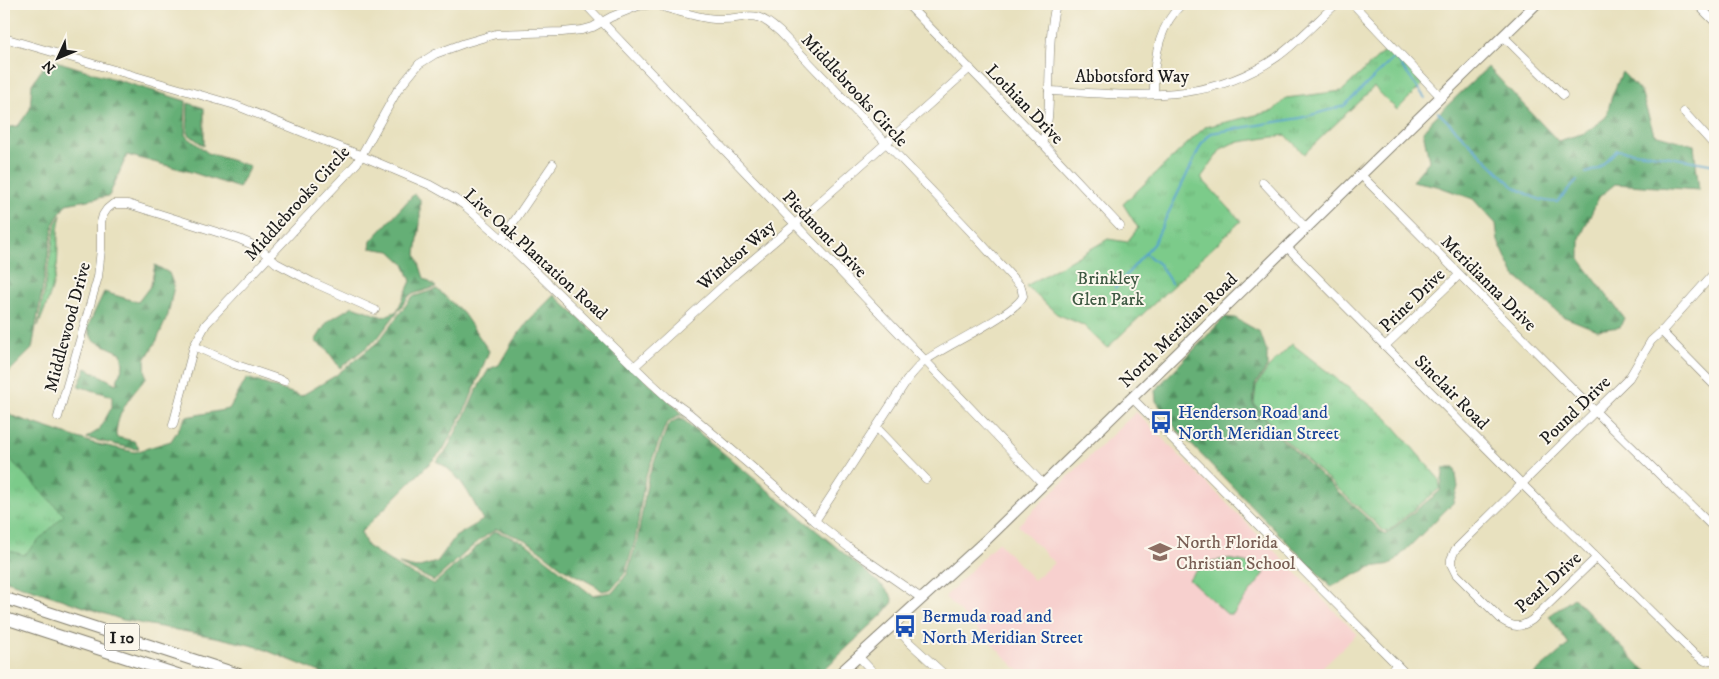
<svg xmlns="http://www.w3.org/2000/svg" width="1719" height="679" font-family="'IM FELL DW Pica',serif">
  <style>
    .built { fill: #f7d0ce }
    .green { fill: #7ccb8a; stroke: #4c7453 }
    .forest { fill: url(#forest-firs); stroke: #406649 }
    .wetland { fill: url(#wetland-marsh); stroke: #4c7453 }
    .park { fill: url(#park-tufts); stroke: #4c7453 }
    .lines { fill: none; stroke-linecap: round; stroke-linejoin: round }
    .stream { stroke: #55a3ce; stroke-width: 2 }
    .minor-casing { stroke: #827e6e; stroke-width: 9 }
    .major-casing { stroke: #827e6e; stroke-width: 12 }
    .highway-casing { stroke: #827e6e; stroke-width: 13 }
    .minor { stroke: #fff; stroke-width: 8 }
    .major { stroke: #fff; stroke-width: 10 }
    .highway { stroke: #fff; stroke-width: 11 }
    .labels { text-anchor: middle; stroke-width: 4; stroke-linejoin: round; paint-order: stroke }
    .shield { fill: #fbf7ec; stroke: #5f5e5a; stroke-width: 1 }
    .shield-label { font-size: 16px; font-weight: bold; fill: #1c1c1c }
    .street-label { font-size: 18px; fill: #1c1c1c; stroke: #fbf7ec }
    .park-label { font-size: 18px; fill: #3e5942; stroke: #fbf7ec }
    .transit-label { font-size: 18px; fill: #164399; stroke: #fbf7ec; text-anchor: start }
    .education-label { font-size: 18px; fill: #785e54; stroke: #fbf7ec; text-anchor: start }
  </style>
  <defs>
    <pattern id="forest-firs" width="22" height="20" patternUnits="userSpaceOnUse" patternTransform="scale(1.25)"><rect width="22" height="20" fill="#65af76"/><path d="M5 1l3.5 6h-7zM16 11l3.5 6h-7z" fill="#528e60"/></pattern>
    <pattern id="wetland-marsh" width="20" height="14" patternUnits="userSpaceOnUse" patternTransform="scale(1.25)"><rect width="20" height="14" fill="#7ccb8a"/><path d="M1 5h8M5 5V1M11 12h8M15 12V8" fill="none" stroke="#6bae76"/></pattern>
    <pattern id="park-tufts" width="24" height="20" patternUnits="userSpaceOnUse" patternTransform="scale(1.25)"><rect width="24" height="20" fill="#7ccb8a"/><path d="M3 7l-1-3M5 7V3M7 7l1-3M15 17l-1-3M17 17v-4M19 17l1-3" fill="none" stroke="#6bae76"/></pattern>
  </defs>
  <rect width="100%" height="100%" fill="#fbf7ec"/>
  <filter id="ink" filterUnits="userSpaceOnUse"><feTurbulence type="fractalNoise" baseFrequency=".02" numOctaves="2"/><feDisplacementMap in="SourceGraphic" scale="10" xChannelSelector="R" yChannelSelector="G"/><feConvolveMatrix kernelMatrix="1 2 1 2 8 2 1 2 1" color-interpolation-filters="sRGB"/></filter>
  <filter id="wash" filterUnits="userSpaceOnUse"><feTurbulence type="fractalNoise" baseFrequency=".0096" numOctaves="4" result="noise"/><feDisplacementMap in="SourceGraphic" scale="20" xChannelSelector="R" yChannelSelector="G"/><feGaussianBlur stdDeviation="1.12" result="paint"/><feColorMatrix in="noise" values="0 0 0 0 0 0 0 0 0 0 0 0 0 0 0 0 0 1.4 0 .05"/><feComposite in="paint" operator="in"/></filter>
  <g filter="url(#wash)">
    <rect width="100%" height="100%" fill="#e8e1bf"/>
    <!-- built -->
    <path class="built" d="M1136 412 1357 634 1314 675H1023L945 597 998 542 1034 580 1054 563 1018 525Z"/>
    <!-- green -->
    <path class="green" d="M1227 559 1246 562 1265 573 1233 614H1227L1189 579C1199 566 1212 560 1227 559Z"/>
    <!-- forest -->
    <g class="forest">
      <path d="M49 59 186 101 185 135 208 153 250 166 239 188 191 172 127 155 109 196 66 204 54 223 32 349 6 375 4 388V128L18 126 30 109 32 84Z"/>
      <path d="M1488 67 1558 141 1585 133 1606 117 1612 96 1622 72 1641 92 1654 134 1694 145 1699 190 1615 184 1599 197 1580 238V260L1624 318 1620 327 1597 330 1562 316 1514 275 1498 241 1496 224 1473 199 1437 186 1412 181 1429 161 1423 131 1433 119Z"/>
      <path d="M188 103 204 108V146L187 133Z"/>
      <path d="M414 194 420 199V224L416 254 424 278 436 287 410 295 377 339 340 368 327 350 315 341 328 321 353 306 383 317 397 311 411 281 404 264 390 251 370 248 371 241Z"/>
      <path d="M155 265 169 273 174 286 168 315 157 340 145 360 146 378C131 396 116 412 116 437L134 441 139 448 135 449 86 438 99 430 112 407V396L78 386 86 368 116 384 123 365 121 353 93 340 87 328 104 292 138 302 151 285Z"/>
      <path d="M437 289 463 313 489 351 468 404 443 450 361 532 367 546 404 570 434 584 495 531 524 542 592 595 613 592 627 574 637 541 648 478 668 425 680 417 877 581 890 593 893 602 884 613 818 675H327L258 647 220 638 123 620 4 580V407L12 416 93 443 135 452 171 441 186 417 229 409 247 378 301 396 335 376 379 341 412 297Z"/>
      <path d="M554 295 678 409 687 420 682 415H679L666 424 645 478 635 541 625 573 612 589 602 591 596 586 564 569 526 540 496 529 476 543 434 581 399 564 416 568 437 562 455 537 483 520C470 496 461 474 436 461L446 451 470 405 477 389 489 369 499 365 513 341 529 320Z"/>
      <path d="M1225 317 1235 318 1260 332 1267 352V367L1255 385 1253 404 1283 440 1385 535 1440 491 1444 468H1455L1458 487 1453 503 1392 564 1371 567 1331 587 1177 430 1156 401 1155 390Z"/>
      <path d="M1574 598 1641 667 1654 675H1533L1569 644 1549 616Z"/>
    </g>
    <!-- wetland -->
    <path class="wetland" d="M61 215C56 232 59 249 57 266 54 287 46 307 38 326L56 223Z"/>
    <!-- park -->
    <g class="park">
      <path d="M1389 47 1423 84 1397 110 1374 87 1304 154 1286 135 1233 143 1221 149 1201 178 1241 221 1107 348 1083 325 1057 314 1026 286 1108 239 1127 242 1138 228 1123 204 1205 127 1273 111 1286 98 1342 91Z"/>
      <path d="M1292 344 1387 418 1439 479 1440 488 1386 533 1283 438 1254 404 1256 386 1268 368Z"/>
      <path d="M4 453 64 515 24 555 4 549Z"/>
    </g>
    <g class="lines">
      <!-- stream -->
      <g class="stream">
        <path d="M1438 112 1513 186C1528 195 1539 202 1557 202L1577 181"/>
        <path d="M1586 173 1598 169 1617 150 1659 155 1715 165"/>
        <path d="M1145 253 1160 265 1171 283"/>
        <path d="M1115 288 1154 243 1202 143 1211 133 1300 118 1344 106 1395 57 1425 98"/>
      </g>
    </g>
  </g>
  <g filter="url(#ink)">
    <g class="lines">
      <defs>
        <g id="minor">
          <path d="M585 4 1043 484"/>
          <path d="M907 4 1043 144 1120 226"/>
          <path d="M1353 4 1441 97"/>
          <path d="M1697 4 1715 22"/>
          <path d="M1503 36 1563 95"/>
          <path d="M4 38 235 105 362 156 430 185 455 199 464 205 502 239 647 379 669 399 690 414 815 521 848 547 921 598"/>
          <path d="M1049 91C1132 94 1204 107 1277 57 1298 42 1317 21 1336 4"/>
          <path d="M1154 94C1153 63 1157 27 1182 4"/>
          <path d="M1684 112 1715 146"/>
          <path d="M1042 143C1049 125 1049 108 1049 89 1050 60 1049 32 1056 4"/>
          <path d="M1361 175 1596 412 1715 529"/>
          <path d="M1263 182 1306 228"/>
          <path d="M502 239 553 164"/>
          <path d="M1287 247 1522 484 1693 653 1705 661 1715 659"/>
          <path d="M1661 331 1715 386"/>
          <path d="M194 346 234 364 284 381"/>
          <path d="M1385 346 1459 275"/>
          <path d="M634 367 736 274 795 224 970 68"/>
          <path d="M1132 398 1407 675"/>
          <path d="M58 417 98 277 101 249V222L103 215 107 209 113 204H128L239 239 258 247 276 263 312 282 375 310"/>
          <path d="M173 425 194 346 206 324 357 163 397 91 419 64 435 54 465 43 496 34 562 32 582 30 593 27 611 17 638 6 653 4C671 9 700 19 718 19 750 20 751 6 780 32L971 232 1021 287 1023 296C1017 313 945 346 926 360 918 366 913 373 907 380L815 521"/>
          <path d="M877 428 926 479"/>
          <path d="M1596 558 1532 620C1520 628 1514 628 1502 620L1456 574 1451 564V559L1455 550 1629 378 1651 341 1663 330 1715 272"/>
          <path d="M893 624 910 643 945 675"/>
          <path d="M858 656 876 675"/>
          <path d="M1386 675 1397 665"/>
        </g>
        <path id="major" d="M838 675 984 542 1536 4"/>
        <g id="highway">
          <path d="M4 598 240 675"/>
          <path d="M4 618 179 675"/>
        </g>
      </defs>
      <!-- minor casing -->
      <use href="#minor" class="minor-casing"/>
      <!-- major casing -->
      <use href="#major" class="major-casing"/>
      <!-- highway casing -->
      <use href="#highway" class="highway-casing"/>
      <!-- minor -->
      <use href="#minor" class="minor"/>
      <!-- major -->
      <use href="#major" class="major"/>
      <!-- highway -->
      <use href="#highway" class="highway"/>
    </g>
  </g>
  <!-- icons -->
  <defs>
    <symbol id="bus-bare" viewBox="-9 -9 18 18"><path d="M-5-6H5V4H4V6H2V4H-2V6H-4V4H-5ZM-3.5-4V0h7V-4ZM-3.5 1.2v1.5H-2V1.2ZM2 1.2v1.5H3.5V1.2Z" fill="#1a4fb4" stroke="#fbf7ec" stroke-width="2.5" paint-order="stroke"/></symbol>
    <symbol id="school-bare" viewBox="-9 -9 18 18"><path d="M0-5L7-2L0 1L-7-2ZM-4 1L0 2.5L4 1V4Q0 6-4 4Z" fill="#8d6e63" stroke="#fbf7ec" stroke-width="2.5" paint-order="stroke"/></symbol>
  </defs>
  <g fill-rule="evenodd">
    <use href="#bus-bare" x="1145" y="406" width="32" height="32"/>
    <use href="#school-bare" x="1144" y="536" width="32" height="32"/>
    <use href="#bus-bare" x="889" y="610" width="32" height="32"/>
  </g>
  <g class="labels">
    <!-- shield labels -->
    <rect class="shield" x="104.5" y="623.5" width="35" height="27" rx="4"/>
    <g class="shield-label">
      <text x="122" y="643">I 10</text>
    </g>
    <!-- street labels -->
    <g class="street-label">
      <text x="1132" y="82">Abbotsford Way</text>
      <text transform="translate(855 90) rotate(47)" y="6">Middlebrooks Circle</text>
      <text transform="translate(1025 104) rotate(46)" y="6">Lothian Drive</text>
      <text transform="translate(297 203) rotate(-48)" y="6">Middlebrooks Circle</text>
      <text transform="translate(825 234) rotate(46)" y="6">Piedmont Drive</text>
      <text transform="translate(536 254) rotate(42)" y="6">Live Oak Plantation Road</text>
      <text transform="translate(736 255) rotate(-41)" y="6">Windsor Way</text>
      <text transform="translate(1489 283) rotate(45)" y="6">Meridianna Drive</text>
      <text transform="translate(1412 300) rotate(-44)" y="6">Prine Drive</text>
      <text transform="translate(67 327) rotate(-75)" y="6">Middlewood Drive</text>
      <text transform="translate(1178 330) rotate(-44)" y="6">North Meridian Road</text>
      <text transform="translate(1452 392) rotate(45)" y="6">Sinclair Road</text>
      <text transform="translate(1575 410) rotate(-44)" y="6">Pound Drive</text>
      <text transform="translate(1548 582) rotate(-42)" y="6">Pearl Drive</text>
    </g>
    <!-- park labels -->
    <g class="park-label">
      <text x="1108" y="284">Brinkley<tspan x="1108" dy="21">Glen Park</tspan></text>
    </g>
    <!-- transit labels -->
    <g class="transit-label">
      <text x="1178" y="418">Henderson Road and<tspan x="1178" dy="21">North Meridian Street</tspan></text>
      <text x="922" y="622">Bermuda road and<tspan x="922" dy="21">North Meridian Street</tspan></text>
    </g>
    <!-- education labels -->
    <g class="education-label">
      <text x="1176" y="548">North Florida<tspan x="1176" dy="21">Christian School</tspan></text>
    </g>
  </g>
  <!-- margin -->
  <rect width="1719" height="679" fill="none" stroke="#fbf7ec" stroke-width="20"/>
  <!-- north arrow -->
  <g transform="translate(58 58) rotate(226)" stroke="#fbf7ec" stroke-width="4" paint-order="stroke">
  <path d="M0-4L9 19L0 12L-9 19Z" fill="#1c1c1c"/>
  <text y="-8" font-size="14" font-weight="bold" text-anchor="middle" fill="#1c1c1c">N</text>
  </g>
</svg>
